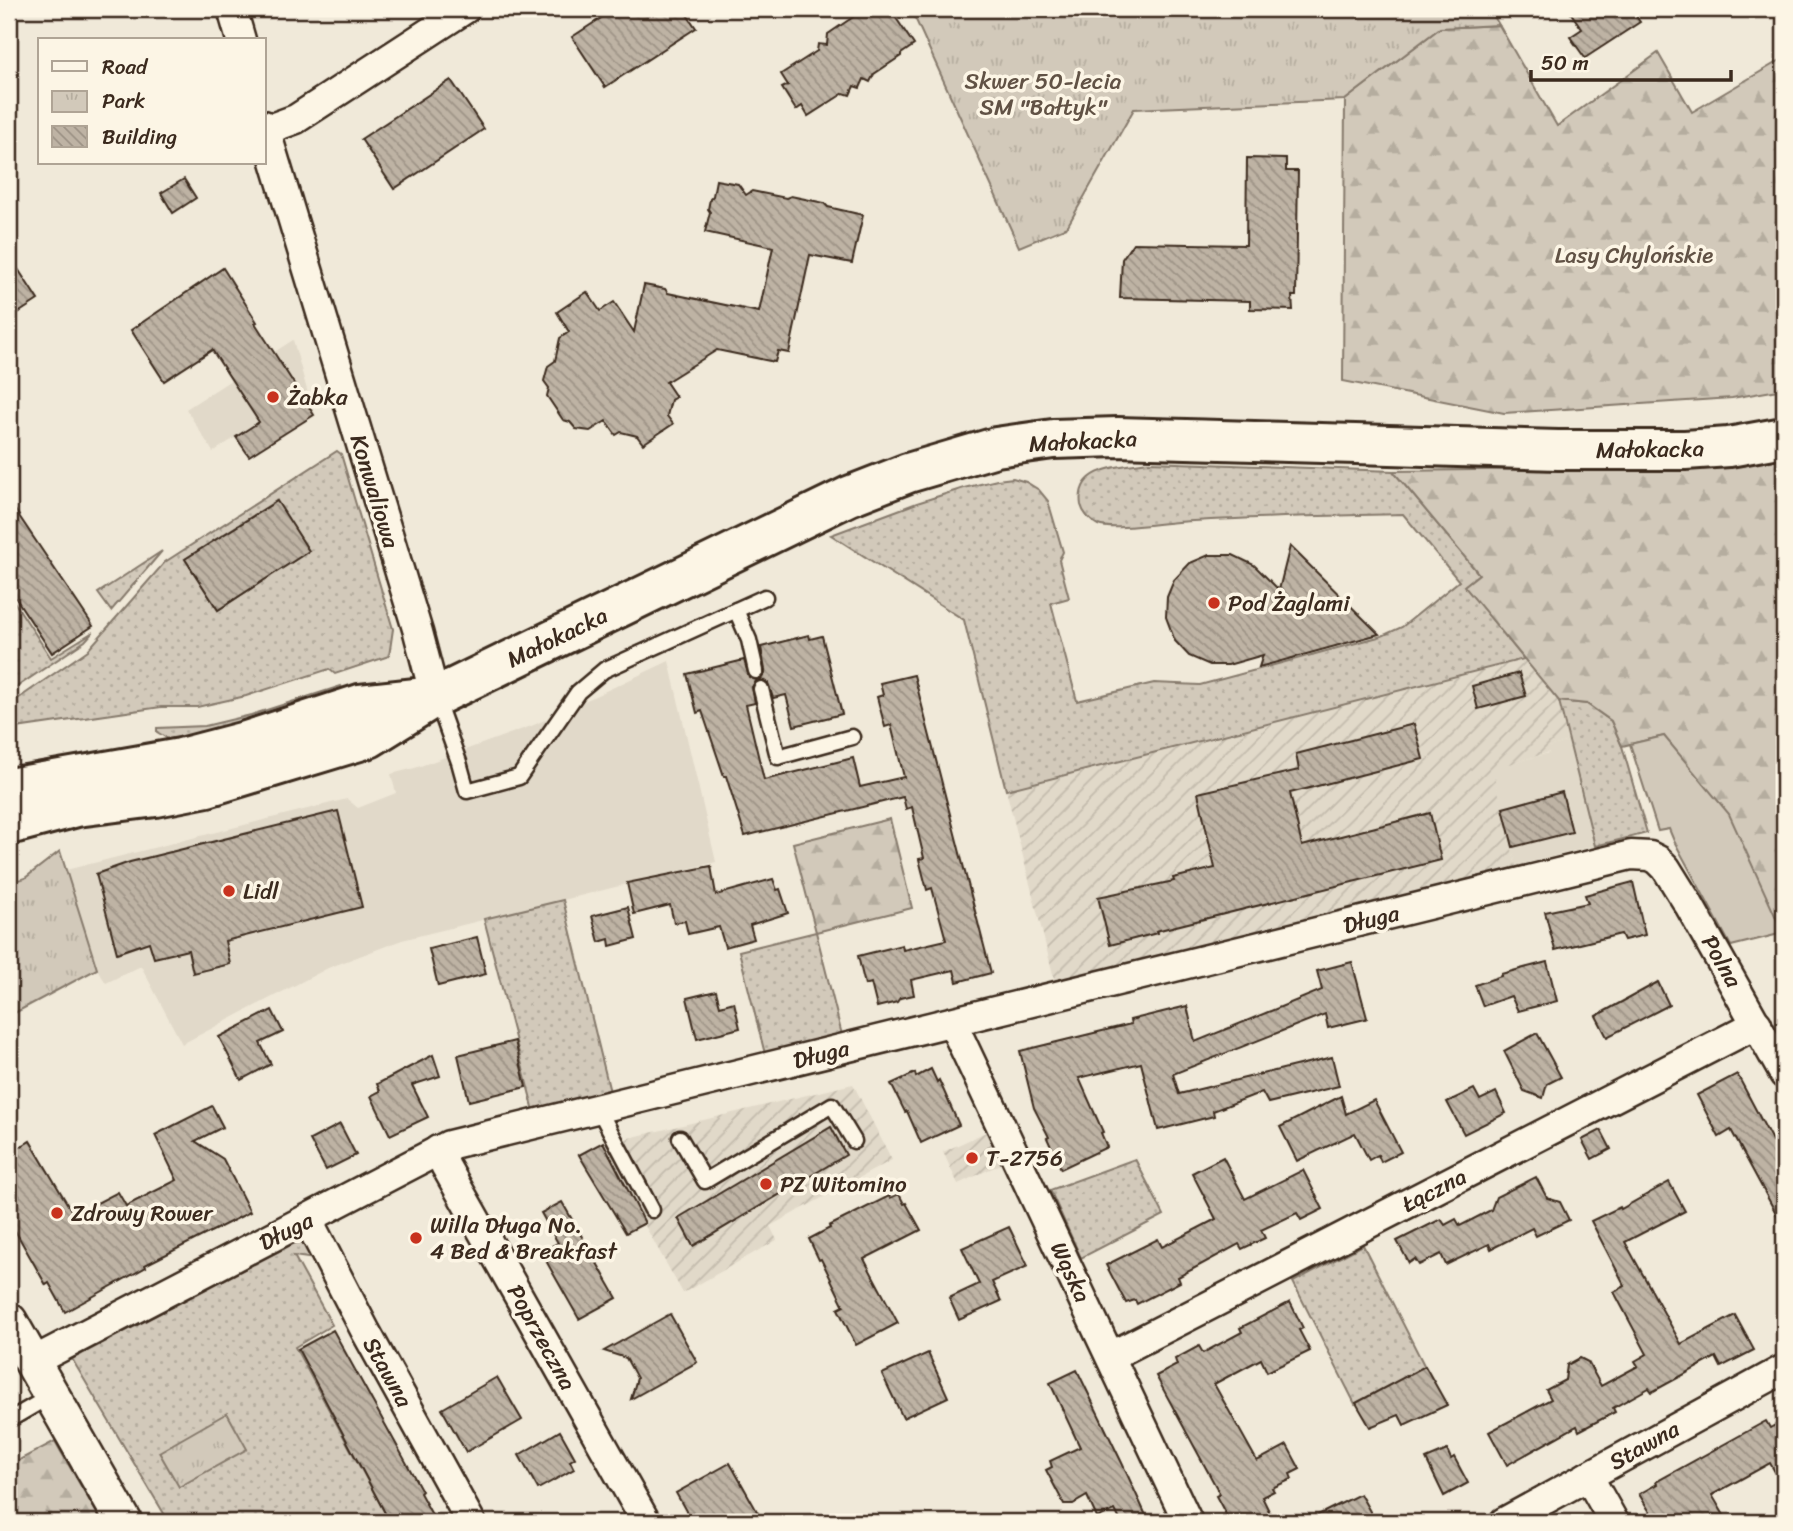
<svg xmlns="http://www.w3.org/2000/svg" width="1793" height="1531" font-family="Sriracha,sans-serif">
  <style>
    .built { fill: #e1d9c9 }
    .industrial { fill: url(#industrial-furrows) }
    .grass { fill: url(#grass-dots); stroke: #867a6c; stroke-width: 2; fill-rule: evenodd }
    .forest { fill: url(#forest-firs); stroke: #867a6c; stroke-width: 2 }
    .park { fill: url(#park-tufts); stroke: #867a6c; stroke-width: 2 }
    .garden { fill: #d2c9ba; stroke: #867a6c; stroke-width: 2 }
    .building { fill: url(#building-back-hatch); stroke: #3b2a1e; stroke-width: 2 }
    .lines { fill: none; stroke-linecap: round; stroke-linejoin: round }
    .service-casing { stroke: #3b2a1e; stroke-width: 19 }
    .minor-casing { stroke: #3b2a1e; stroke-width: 33 }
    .tertiary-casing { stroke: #3b2a1e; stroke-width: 40 }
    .secondary-casing { stroke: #3b2a1e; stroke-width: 44 }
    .service { stroke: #fcf5e5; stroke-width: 14 }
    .minor { stroke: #fcf5e5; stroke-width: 28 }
    .tertiary { stroke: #fcf5e5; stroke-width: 35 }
    .secondary { stroke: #fcf5e5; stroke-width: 38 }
    .poi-dot { fill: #c8321e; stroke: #fcf5e5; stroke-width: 2.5 }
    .labels { text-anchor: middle; stroke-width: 7; stroke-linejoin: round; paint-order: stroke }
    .park-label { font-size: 23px; fill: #615245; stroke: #fcf5e5 }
    .poi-label { font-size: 23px; fill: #3b2a1e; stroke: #fcf5e5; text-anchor: start }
    .street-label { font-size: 23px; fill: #3b2a1e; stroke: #fcf5e5 }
  </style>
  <defs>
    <pattern id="industrial-furrows" width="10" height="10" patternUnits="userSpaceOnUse" patternTransform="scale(1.75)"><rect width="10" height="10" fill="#e1d9c9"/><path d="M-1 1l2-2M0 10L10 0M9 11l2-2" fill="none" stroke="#c2baac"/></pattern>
    <pattern id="grass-dots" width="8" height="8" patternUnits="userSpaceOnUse" patternTransform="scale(1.75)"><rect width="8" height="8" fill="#d2c9ba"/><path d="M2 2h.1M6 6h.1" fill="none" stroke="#b5ad9f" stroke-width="1.8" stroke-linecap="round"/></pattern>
    <pattern id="forest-firs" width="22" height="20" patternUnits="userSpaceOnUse" patternTransform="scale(1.75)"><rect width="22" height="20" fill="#d2c9ba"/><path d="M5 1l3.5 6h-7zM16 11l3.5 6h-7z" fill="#b5ad9f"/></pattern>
    <pattern id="park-tufts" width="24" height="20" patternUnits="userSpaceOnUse" patternTransform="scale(1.75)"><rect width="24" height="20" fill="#d2c9ba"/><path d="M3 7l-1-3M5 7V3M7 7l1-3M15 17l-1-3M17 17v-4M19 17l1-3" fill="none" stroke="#b5ad9f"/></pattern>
    <pattern id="building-back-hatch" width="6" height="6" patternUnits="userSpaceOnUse" patternTransform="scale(1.75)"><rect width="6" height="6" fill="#beb3a4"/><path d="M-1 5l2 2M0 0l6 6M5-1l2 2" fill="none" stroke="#9c9285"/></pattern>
  </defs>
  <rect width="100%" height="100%" fill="#f0e9d9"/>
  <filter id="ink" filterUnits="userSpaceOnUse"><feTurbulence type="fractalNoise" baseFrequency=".0143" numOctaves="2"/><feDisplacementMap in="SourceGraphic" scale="14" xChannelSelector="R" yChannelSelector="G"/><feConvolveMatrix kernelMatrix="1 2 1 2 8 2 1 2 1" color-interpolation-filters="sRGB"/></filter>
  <g filter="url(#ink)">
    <!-- built -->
    <g class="built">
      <path d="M293 340 314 415 249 456 236 437 213 452 186 409Z"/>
      <path d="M669 661 716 862 402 940 328 968 182 1044 141 966 106 983 97 969 66 870 347 799 358 808 396 793 391 774 415 768 534 725Z"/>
      <path d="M1569 741 1595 846 1516 866 1492 768 1549 753 1548 747Z"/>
    </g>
    <!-- industrial -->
    <g class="industrial">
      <path d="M1524 659 1559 701 1569 741 1549 747 1550 752 1493 769 1516 866 1055 982 1006 790Z"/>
      <path d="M853 1084 892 1160 770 1226 777 1240 683 1293 644 1224 625 1234 595 1180 602 1142 604 1144Z"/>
      <path d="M986 1132 1001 1164 958 1184 943 1152Z"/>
    </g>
    <!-- grass -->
    <g class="grass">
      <path d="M337 451 341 454 393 629 389 656 335 674 329 669 246 696 197 707H161L9 729V705L88 650 165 562ZM276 501 309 551 218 610 185 559Z"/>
      <path d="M1149 462 1393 471 1479 574 1465 586 1524 659 1006 790 964 620 831 535 917 503 964 488 997 480 1013 478 1026 482 1039 490 1048 501 1063 552 1059 560 1069 598 1051 603 1077 701 1154 683 1200 685 1382 636 1402 627 1459 581 1403 514C1328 516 1253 517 1178 522 1159 523 1113 531 1098 525 1090 521 1083 513 1081 505 1075 466 1123 466 1149 462Z"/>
      <path d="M162 551 111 611 98 593Z"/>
      <path d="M9 594 51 658 93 632 85 641 9 692Z"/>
      <path d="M341 686 344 694 258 720 170 740 157 732V728L205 726 251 715Z"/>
      <path d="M1559 701 1587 704 1611 721 1622 746 1647 833 1595 846Z"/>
      <path d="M563 900 610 1092 534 1111 484 919Z"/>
      <path d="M816 932 842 1035 765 1054 739 951Z"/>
      <path d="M1135 1159 1164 1215 1081 1258 1050 1190Z"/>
      <path d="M306 1237 321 1260 294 1256 332 1325 295 1347 390 1522H169L72 1359Z"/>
      <path d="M1363 1245 1425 1367 1355 1404 1293 1282Z"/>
    </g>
    <!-- forest -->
    <g class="forest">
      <path d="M1499 25 1557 126 1658 53 1692 112 1784 58V389L1732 398 1504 413 1343 381 1345 100 1440 28Z"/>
      <path d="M1784 457V933H1783L1664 736 1622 746 1611 721 1587 704 1559 701 1464 586 1479 574 1393 471 1730 467Z"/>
      <path d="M890 819 912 908 816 932 793 843Z"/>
      <path d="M55 1441 60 1450 102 1522H9V1473L21 1459Z"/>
    </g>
    <!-- park -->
    <g class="park">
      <path d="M911 9H1490L1499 25 1440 28 1345 100 1134 109 1067 227 1019 247Z"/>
      <path d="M60 851 97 969 9 1016V883L25 878Z"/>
      <path d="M227 1413 247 1449 179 1487 159 1452Z"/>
    </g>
    <!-- garden -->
    <path class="garden" d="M1664 736 1729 814 1783 933 1731 946 1674 841 1669 829 1658 831 1630 744Z"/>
    <!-- building -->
    <g class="building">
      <path d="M615 9H683L696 28 605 87 572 37Z"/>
      <path d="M865 9H890L914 45 901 54V56L874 74 870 82 864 79 860 88 854 86 850 95 844 93 808 116 802 106 796 110 782 88 788 85 781 74 817 51 818 44 827 45 828 34Z"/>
      <path d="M1568 9H1631L1640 22 1585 58 1570 37 1582 29Z"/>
      <path d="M451 80 484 129 394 189 361 139Z"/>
      <path d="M1247 158 1286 159V171H1298L1296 296H1292L1293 310 1250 309V301L1120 298 1122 259 1133 243 1246 245Z"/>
      <path d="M184 179 196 198 173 213 161 193Z"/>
      <path d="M716 180 738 184 746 195 752 191 786 198 791 196 824 203 828 207 863 215 852 263 810 255 789 353 778 351 775 362 717 350 666 382 676 397 671 400 667 416 673 424 643 444 637 436 621 432 616 435 606 421 590 431 576 429 570 422 563 420 547 396 549 388 544 381 548 366 555 361 560 338 569 332 557 312 587 292 600 311 614 302 634 332 644 285 665 289 668 293 759 312 773 247 705 232 710 212 708 209 710 199 713 196Z"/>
      <path d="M9 255 38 300 9 319Z"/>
      <path d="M223 268 257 322 255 323 314 415 249 456 236 437 259 422 212 350 164 381 131 330Z"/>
      <path d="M9 501 93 626 52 653 9 588Z"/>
      <path d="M277 501 309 551 218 610 185 559Z"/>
      <path d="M1290 546 1379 634 1259 667 1263 655 1228 665H1210L1189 656 1175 641 1166 617 1167 597 1174 580 1190 563 1209 555H1233L1254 565 1279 590Z"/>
      <path d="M809 635 810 639 822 636 842 714 794 726 786 695 773 698 768 683 760 680 765 674V670L761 647Z"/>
      <path d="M744 660 749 677 757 680 752 687 755 703 746 705 764 780 853 758 860 787 904 777 891 725 885 727 877 697 883 695 880 683 914 675 991 973 957 982 954 970 911 980 914 995 900 998 897 1002 877 1007 871 983 865 985 858 956 902 945 903 950 946 940 932 888 927 890 919 859 924 858 912 807 906 809 903 797 745 836 726 776H724L702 711 697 713 687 674Z"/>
      <path d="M1519 673 1526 696 1478 709 1472 686Z"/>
      <path d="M1414 724 1423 759 1290 793 1302 846 1430 813 1441 860 1156 931 1157 933 1110 945 1098 897 1174 881 1173 878 1215 868 1198 793 1299 770 1296 754Z"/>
      <path d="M1562 792 1572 832 1513 847 1503 808Z"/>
      <path d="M338 811 362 907 225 941 230 964 193 973 188 950 154 958 149 942 117 953 96 874 130 862Z"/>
      <path d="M711 866 716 895 773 879 777 890 780 889 788 913 750 925 754 939 725 947 719 927 688 934 685 921 674 923 670 905 634 914 627 883Z"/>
      <path d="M1633 882 1645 935 1624 940 1621 934 1555 950 1545 912 1588 903 1585 895Z"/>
      <path d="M628 907 636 939 610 946 609 939 599 942 592 916Z"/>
      <path d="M477 937 486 974 438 986 429 949Z"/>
      <path d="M1352 962 1367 1018 1365 1019 1328 1028 1325 1014 1173 1074 1179 1094 1332 1057 1339 1086 1268 1103 1262 1092 1213 1111 1214 1116 1158 1130 1141 1063 1079 1078 1103 1132 1101 1133 1107 1147 1061 1169 1047 1138 1049 1137 1034 1108 1020 1051 1131 1024 1130 1020 1187 1006 1195 1042 1322 990 1317 971Z"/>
      <path d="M1547 962 1557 1001 1518 1011 1511 996 1483 1006 1475 985 1501 976V974Z"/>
      <path d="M1658 982 1669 1005 1607 1037 1596 1016Z"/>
      <path d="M716 991 720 1006 734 1002 740 1028 697 1039 687 998Z"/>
      <path d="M272 1010 283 1032 260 1043 271 1064 241 1080 219 1037Z"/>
      <path d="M1537 1033 1561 1077 1547 1084 1543 1098 1524 1091 1504 1051Z"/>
      <path d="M515 1041 526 1087 469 1101 458 1055Z"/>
      <path d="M433 1055 440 1076 412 1085 428 1117 390 1135 371 1096 380 1091 377 1084Z"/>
      <path d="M931 1069 937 1082 939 1080 959 1125 921 1143 907 1111 905 1112 891 1084 915 1073 916 1077Z"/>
      <path d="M1737 1074 1784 1163V1228L1731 1130 1719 1137 1697 1095Z"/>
      <path d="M1474 1089 1480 1100 1496 1092 1506 1113 1464 1134 1447 1102Z"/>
      <path d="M1341 1096 1346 1114 1374 1100 1401 1152 1381 1162 1378 1155 1369 1160 1355 1133 1297 1161 1280 1127Z"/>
      <path d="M212 1106 223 1127 195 1141 223 1159 250 1212 145 1265 146 1267 65 1312 49 1283 46 1285 9 1220V1154L30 1141 74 1215 118 1192 126 1206 177 1180 155 1135Z"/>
      <path d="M340 1124 356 1155 326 1170 310 1140Z"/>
      <path d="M831 1127 846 1155 693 1246 678 1218Z"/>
      <path d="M1601 1130 1611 1149 1592 1159 1582 1140Z"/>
      <path d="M603 1142 645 1223 626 1233 579 1155Z"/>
      <path d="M1223 1157 1245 1199 1303 1170 1323 1209 1301 1220 1297 1213 1261 1230 1265 1238 1242 1249 1239 1244 1178 1277 1180 1282 1137 1304 1135 1300 1126 1303 1106 1265 1158 1239 1162 1247 1216 1219 1192 1173Z"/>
      <path d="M1536 1177 1547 1198 1560 1202 1569 1220 1536 1236 1532 1228 1491 1249 1489 1244 1446 1265 1441 1254 1419 1265 1415 1259 1409 1263 1397 1241 1441 1219 1445 1225 1456 1219 1460 1226 1491 1210 1496 1197Z"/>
      <path d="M1669 1182 1685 1211 1625 1242 1681 1344 1735 1315 1754 1350 1721 1367 1716 1357 1652 1392 1649 1388 1613 1408 1615 1412 1579 1431 1577 1426 1507 1465 1489 1432 1551 1399 1546 1390 1565 1380 1567 1365 1580 1358 1588 1362 1601 1386 1638 1366 1635 1361 1647 1354 1614 1292 1625 1286 1591 1221 1620 1207 1621 1209Z"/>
      <path d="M899 1194 904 1204 906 1203 921 1230 864 1259 898 1323 856 1345 838 1309 844 1306 821 1259 819 1260 809 1239 830 1228 829 1226 889 1196 890 1198Z"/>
      <path d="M562 1202 617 1298 579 1319 541 1252 558 1243 541 1213Z"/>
      <path d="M1009 1227 1028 1266 992 1282 1001 1301 959 1320 949 1298 979 1284 962 1248Z"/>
      <path d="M1290 1302 1303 1328 1299 1330 1310 1351 1267 1372 1261 1359 1214 1384 1257 1461 1287 1445 1300 1469 1290 1474 1292 1479 1272 1488 1274 1491 1262 1497 1271 1515 1257 1522H1230L1216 1496 1220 1494 1156 1376 1177 1365 1175 1359 1199 1346 1203 1353 1242 1332 1240 1328Z"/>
      <path d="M670 1314 697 1362 631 1399 637 1378 626 1358 604 1351Z"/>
      <path d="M333 1330 422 1491 420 1493 436 1522H390L384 1511 298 1349Z"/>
      <path d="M928 1353 948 1397 903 1418 882 1374Z"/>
      <path d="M1425 1366 1447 1405 1404 1425 1399 1415 1370 1427 1356 1403Z"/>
      <path d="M1077 1370 1122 1463 1149 1522H1121L1115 1510 1097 1518 1087 1496 1073 1504H1064L1046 1470 1052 1467 1050 1461 1080 1447 1050 1383Z"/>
      <path d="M497 1377 522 1420 466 1452 442 1409Z"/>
      <path d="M1784 1420V1488L1770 1463 1712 1495 1728 1522H1656L1639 1494 1657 1484 1656 1482 1766 1421 1770 1428Z"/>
      <path d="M560 1431 575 1458 570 1461 574 1469 538 1489 519 1455Z"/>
      <path d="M1447 1450 1451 1459 1454 1457 1468 1483 1444 1496 1426 1459Z"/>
      <path d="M730 1463 763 1522H692L676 1493Z"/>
      <path d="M1360 1494 1376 1522H1304Z"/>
    </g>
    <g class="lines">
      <defs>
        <g id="service">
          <path d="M736 610 749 640 756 671"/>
          <path d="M761 689 778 757 852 737"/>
          <path d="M436 698 459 762 467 791 519 777 578 692 604 670 765 597"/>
          <path d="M598 1108 652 1210"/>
          <path d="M680 1138 705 1181 832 1105 854 1141"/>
          <path d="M9 1420 52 1395"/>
        </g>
        <g id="minor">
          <path d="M232 9 241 40"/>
          <path d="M264 125 418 632 435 697"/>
          <path d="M266 130 296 119 465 9"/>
          <path d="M952 1022 1188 1522"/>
          <path d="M438 1150 446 1167 646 1522"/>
          <path d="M308 1220 366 1332 471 1522"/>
          <path d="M1111 1356 1757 1024"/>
          <path d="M32 1362 449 1145 1631 855 1650 856 1658 860 1666 868 1689 905 1784 1074"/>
          <path d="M1588 1476 1614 1522"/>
          <path d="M1504 1522 1784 1369"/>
        </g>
        <path id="tertiary" d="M9 1321 124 1522"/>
        <g id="secondary">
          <path d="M9 788 181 758 246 741 360 704 426 697"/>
          <path d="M9 825 77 807 156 797 207 787 369 738 435 697 849 496 908 473 996 447 1053 439 1118 437 1558 450H1685L1729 447 1784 437"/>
        </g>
      </defs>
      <!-- service casing -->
      <use href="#service" class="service-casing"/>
      <!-- minor casing -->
      <use href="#minor" class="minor-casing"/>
      <!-- tertiary casing -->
      <use href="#tertiary" class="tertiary-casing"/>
      <!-- secondary casing -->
      <use href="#secondary" class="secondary-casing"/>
      <!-- service -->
      <use href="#service" class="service"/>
      <!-- minor -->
      <use href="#minor" class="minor"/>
      <!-- tertiary -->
      <use href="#tertiary" class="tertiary"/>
      <!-- secondary -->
      <use href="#secondary" class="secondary"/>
    </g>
  </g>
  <!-- markers -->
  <g class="poi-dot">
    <circle cx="273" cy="397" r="7"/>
    <circle cx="1214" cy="603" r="7"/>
    <circle cx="229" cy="891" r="7"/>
    <circle cx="972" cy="1158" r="7"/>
    <circle cx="766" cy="1184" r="7"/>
    <circle cx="57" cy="1213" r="7"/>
    <circle cx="416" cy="1238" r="7"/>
  </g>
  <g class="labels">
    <!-- park labels -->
    <g class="park-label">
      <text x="1043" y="89">Skwer 50-lecia<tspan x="1043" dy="26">SM "Bałtyk"</tspan></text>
      <text x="1634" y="263">Lasy Chylońskie</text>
    </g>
    <!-- poi labels -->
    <g class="poi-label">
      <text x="287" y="405">Żabka</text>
      <text x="1228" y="611">Pod Żaglami</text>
      <text x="243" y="899">Lidl</text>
      <text x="986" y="1166">T-2756</text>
      <text x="780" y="1192">PZ Witomino</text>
      <text x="71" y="1221">Zdrowy Rower</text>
      <text x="430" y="1233">Willa Długa No.<tspan x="430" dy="26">4 Bed &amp; Breakfast</tspan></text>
    </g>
    <!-- street labels -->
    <g class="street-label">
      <text transform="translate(1083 441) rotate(-3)" y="8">Małokacka</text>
      <text transform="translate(1650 449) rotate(-1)" y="8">Małokacka</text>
      <text transform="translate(375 491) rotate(73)" y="8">Konwaliowa</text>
      <text transform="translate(557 637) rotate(-26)" y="8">Małokacka</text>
      <text transform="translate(1371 919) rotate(-14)" y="8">Długa</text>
      <text transform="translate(1722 961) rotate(60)" y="8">Polna</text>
      <text transform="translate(821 1054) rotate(-14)" y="8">Długa</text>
      <text transform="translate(1434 1190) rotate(-27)" y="8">Łączna</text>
      <text transform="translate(286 1231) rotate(-27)" y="8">Długa</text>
      <text transform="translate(1071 1272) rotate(65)" y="8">Wąska</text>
      <text transform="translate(542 1337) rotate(61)" y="8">Poprzeczna</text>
      <text transform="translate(388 1372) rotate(61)" y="8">Stawna</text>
      <text transform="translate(1644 1445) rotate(-29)" y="8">Stawna</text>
    </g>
  </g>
  <!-- margin -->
  <rect width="1793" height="1531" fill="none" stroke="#fcf5e5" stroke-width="35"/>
  <rect x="18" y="18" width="1758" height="1496" fill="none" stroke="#3b2a1e" stroke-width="2.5" filter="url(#ink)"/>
  <!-- legend -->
  <rect x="38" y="38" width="228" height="126" fill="#fcf5e5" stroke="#afa495" stroke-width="2"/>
  <rect x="52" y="61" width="35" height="10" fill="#fcf5e5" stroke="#afa495" stroke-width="2"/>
  <text x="102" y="74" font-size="21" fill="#3b2a1e">Road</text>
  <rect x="52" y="91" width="35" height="21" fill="url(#park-tufts)" stroke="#afa495" stroke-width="2"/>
  <text x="102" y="108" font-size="21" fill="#3b2a1e">Park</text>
  <rect x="52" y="126" width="35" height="21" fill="url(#building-back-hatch)" stroke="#afa495" stroke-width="2"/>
  <text x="102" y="144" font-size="21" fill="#3b2a1e">Building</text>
  <!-- scale -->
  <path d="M1531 70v10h200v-10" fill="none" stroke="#3b2a1e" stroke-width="3.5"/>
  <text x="1541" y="70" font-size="21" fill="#3b2a1e" stroke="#fcf5e5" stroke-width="5" paint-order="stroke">50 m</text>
</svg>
